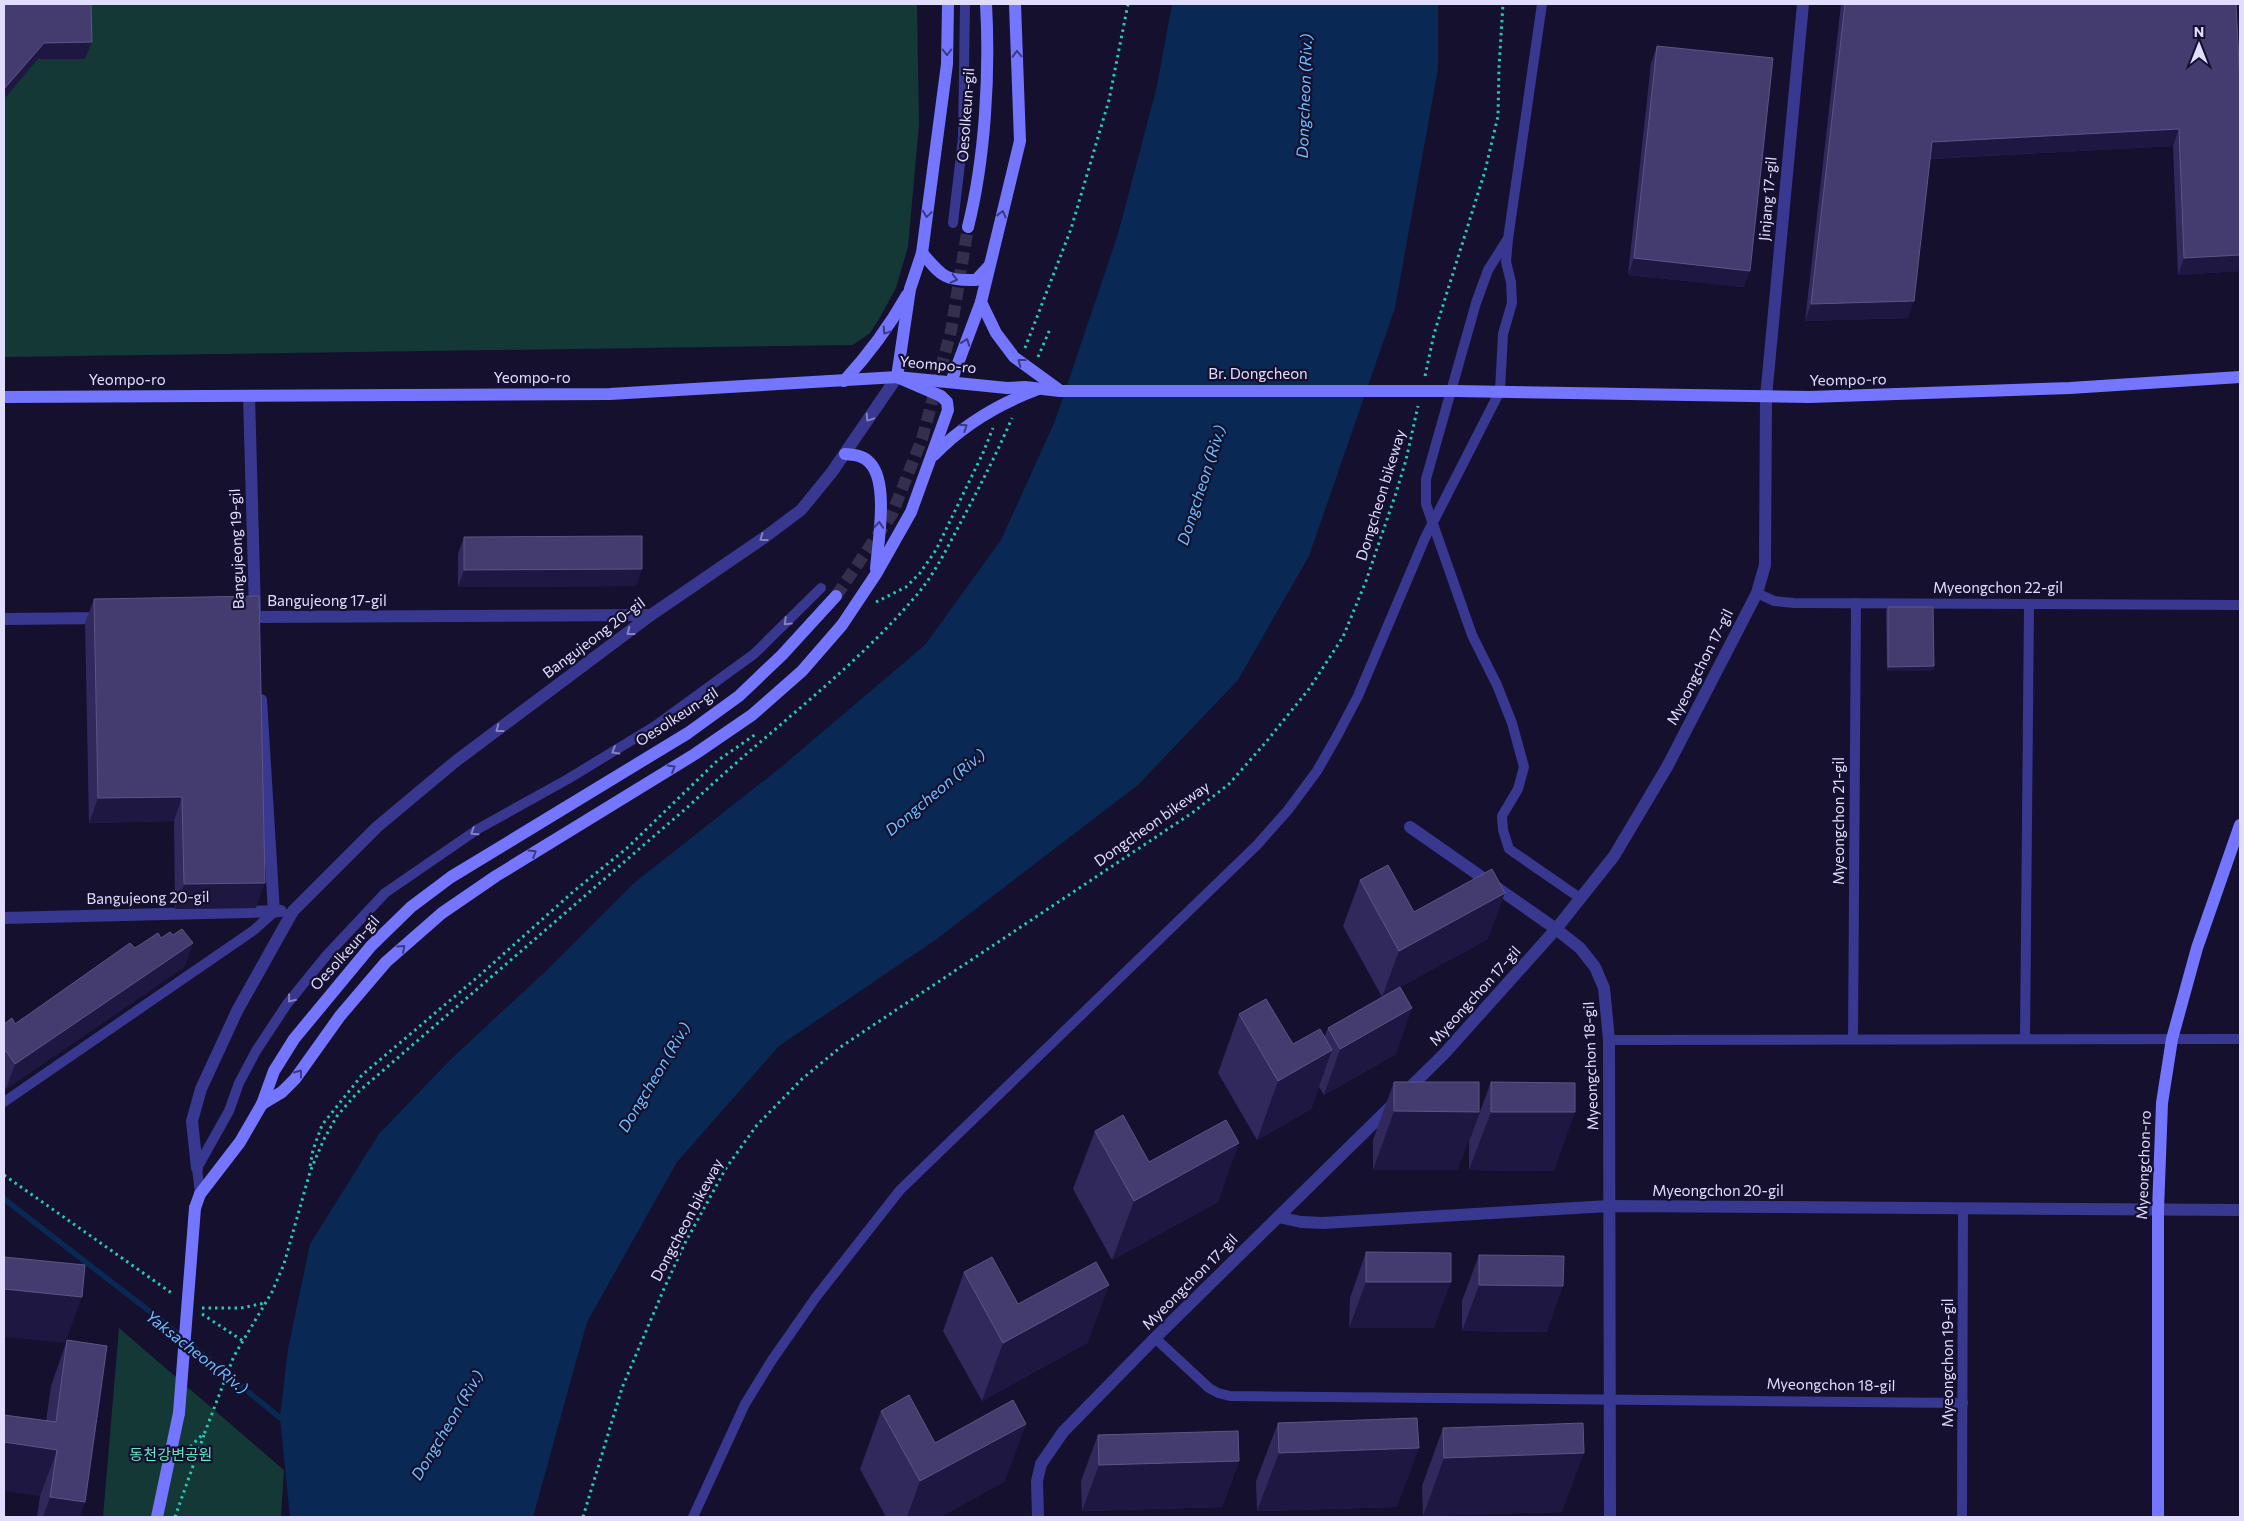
<svg xmlns="http://www.w3.org/2000/svg" width="2244" height="1521" font-family="Commissioner,'Noto Sans KR',sans-serif">
  <style>
    .green { fill: #133836 }
    .water { fill: #0a2854 }
    .lines { fill: none; stroke-linecap: round; stroke-linejoin: round }
    .stream { stroke: #0a2854; stroke-width: 5.5 }
    .secondary-tunnel { stroke: #332f4d; stroke-width: 12; stroke-dasharray: 12 6; stroke-linecap: butt }
    .path { stroke: #29c7b7; stroke-width: 3; stroke-dasharray: 2.5 4; stroke-linecap: butt }
    .lane { stroke: #383890; stroke-width: 10 }
    .street { stroke: #383890; stroke-width: 12 }
    .secondary { stroke: #7476ff; stroke-width: 12 }
    .secondary-bridge { stroke: #7476ff; stroke-width: 12 }
    .wall { fill: #31295c }
    .shaded-wall { fill: #1e1742 }
    .building { fill: #443c6e; stroke: #5c5584 }
    .oneway { stroke: #3a3982 }
    .oneway2 { stroke: #8482c2 }
    .labels { text-anchor: middle; stroke-width: 4.5; stroke-linejoin: round; paint-order: stroke }
    .street-label { font-size: 15px; fill: #e0ddff; stroke: #14102e }
    .park-label { font-size: 15px; fill: #60e8c1; stroke: #14102e }
    .water-label { font-size: 16px; font-style: italic; fill: #6bc0ff; stroke: #14102e }
  </style>
  <rect width="100%" height="100%" fill="#14102e"/>
  <!-- green -->
  <g class="green">
    <path d="M4 4H917L919 125 908 247 896 288 879 319 870 333 853 345 4 357Z"/>
    <path d="M119 1328 284 1470 281 1517H103Z"/>
  </g>
  <!-- water -->
  <path class="water" d="M1172 4H1438V69L1395 308 1309 556 1238 680 1138 785 934 941 779 1046 677 1162 587 1322 533 1517H290L280 1417 288 1349 310 1244 379 1134 450 1060 548 969 634 883 780 768 925 645 1001 540 1055 421 1118 234 1157 86Z"/>
  <g class="lines">
    <!-- stream -->
    <path class="stream" d="M4 1199 157 1317 284 1421"/>
    <!-- secondary-tunnel -->
    <path class="secondary-tunnel" d="M836 596 892 514 922 439 951 331 968 227"/>
    <!-- path -->
    <g class="path">
      <path d="M1025 348 1071 229 1109 100 1128 4"/>
      <path d="M1038 357 1050 329"/>
      <path d="M1425 376 1434 334 1485 171 1498 116 1499 67 1503 4"/>
      <path d="M876 602 906 587 920 573 936 550 983 453 993 428"/>
      <path d="M310 1166 313 1150 322 1125 362 1075 480 975 574 891 627 848 717 761 756 734"/>
      <path d="M4 1175 173 1294"/>
      <path d="M202 1308H241L265 1303"/>
      <path d="M202 1314 243 1341"/>
      <path d="M188 1453 191 1446 205 1432 234 1356 272 1292 284 1264 310 1172 324 1139 337 1116 357 1093 690 805C763 735 849 674 915 597 935 574 948 546 962 520 980 486 997 453 1012 418"/>
      <path d="M175 1517 204 1435"/>
      <path d="M583 1517 622 1388 663 1291 685 1243 726 1168 757 1125 802 1079 842 1046 1192 813 1229 784 1266 742 1309 689 1343 637 1366 581 1396 493 1406 460 1418 406"/>
    </g>
    <!-- lane -->
    <g class="lane">
      <path d="M953 223 963 138 965 4"/>
      <path d="M1507 240 1488 270 1476 303 1426 479V504L1472 635 1497 685 1512 723 1524 767 1518 789 1502 816 1503 830 1509 849 1580 898"/>
      <path d="M1757 593 1774 601 1794 603 2240 605"/>
      <path d="M1853 1039 1856 603"/>
      <path d="M2025 1039 2029 604"/>
      <path d="M1609 1040 2240 1039"/>
      <path d="M4 1102 254 930 274 912"/>
      <path d="M200 1194 197 1168 229 1111 239 1083 256 1051 287 1004 326 956 385 893 478 829 568 779 655 726 754 654 821 588"/>
      <path d="M1155 1338 1209 1388 1218 1393 1230 1396 1963 1403"/>
      <path d="M693 1517 745 1404 772 1360 816 1297 900 1190 1257 845 1288 810 1317 771 1337 736 1358 696 1425 538 1500 391 1503 334 1512 303 1511 282 1506 262 1508 239 1542 4"/>
      <path d="M1962 1517 1963 1209"/>
    </g>
    <!-- street -->
    <g class="street">
      <path d="M249 396 255 612"/>
      <path d="M244 617 651 615"/>
      <path d="M4 619 104 618"/>
      <path d="M261 700 274 912"/>
      <path d="M1410 827 1556 929 1580 948 1595 967 1604 988 1609 1040 1610 1517"/>
      <path d="M4 918 281 911"/>
      <path d="M197 1168 192 1121 201 1089 237 1011 293 911 377 827 456 761 651 615 765 537 801 510 832 472 897 377"/>
      <path d="M1278 1217 1301 1222 1323 1223 1609 1206 2240 1210"/>
      <path d="M1038 1517 1037 1481 1041 1464 1063 1432 1155 1338 1444 1054 1556 929 1614 856 1667 767 1757 593 1765 565 1766 397 1803 4"/>
    </g>
    <!-- secondary -->
    <g class="secondary">
      <path d="M1015 4 1020 141 981 302 996 333 1014 357 1058 389"/>
      <path d="M968 227C985 159 990 74 986 4"/>
      <path d="M922 253C942 276 944 281 976 280L989 266"/>
      <path d="M844 381C869 354 889 327 907 295"/>
      <path d="M951 382 981 302"/>
      <path d="M1456 391 1810 397 2070 388 2240 377"/>
      <path d="M4 397 610 394 897 377 1007 388 1025 387 1060 391"/>
      <path d="M845 454C854 455 863 455 870 463 889 483 878 542 876 569"/>
      <path d="M934 455C963 425 996 405 1036 390"/>
      <path d="M262 1104 282 1092 295 1079 340 1016 386 962 442 913 496 876 695 754 752 715 802 671 842 625 876 574 911 512 948 410 947 402 941 396 897 377 910 289 922 253 947 64 948 4"/>
      <path d="M195 1208 200 1194 240 1142 262 1104 274 1071 294 1039 371 946 411 907 451 877 688 733 739 696 782 655 836 596"/>
      <path d="M157 1517 179 1413"/>
      <path d="M2158 1517V1210L2162 1103 2172 1039 2197 948 2240 825"/>
    </g>
    <!-- secondary-bridge -->
    <g class="secondary-bridge">
      <path d="M1060 391H1456"/>
      <path d="M179 1413 195 1208"/>
    </g>
  </g>
  <!-- wall -->
  <g class="wall">
    <path d="M1841 4H2236L2240 271 2178 275 2173 146 1930 159 1908 318 1805 321Z"/>
    <path d="M1657 46 1744 287 1628 275 1651 63Z"/>
    <path d="M464 537 642 569 636 586 458 587V554Z"/>
    <path d="M94 599 256 908 175 909 174 821 89 823 85 623Z"/>
    <path d="M1888 607 1934 666 1932 671H1887L1886 611Z"/>
    <path d="M1360 880 1414 912 1488 939 1400 987 1396 1054 1324 1095 1319 1087 1311 1109 1257 1140 1218 1073 1239 1014 1293 1044 1324 1037 1328 1028 1382 997 1343 926Z"/>
    <path d="M173 935 193 943 184 967 6 1089 4 1085V1024H15L135 948 161 938Z"/>
    <path d="M1394 1082 1479 1112 1457 1170H1373V1140Z"/>
    <path d="M1491 1082 1554 1171 1469 1170V1141Z"/>
    <path d="M1095 1131 1149 1162 1218 1202 1112 1260 1073 1189Z"/>
    <path d="M1366 1252 1434 1328H1349L1350 1298Z"/>
    <path d="M1479 1255 1547 1332 1462 1331V1301Z"/>
    <path d="M964 1272 1018 1304 1109 1285 1087 1343 982 1401 943 1331Z"/>
    <path d="M67 1340 85 1502 79 1517H37L40 1496 46 1421 51 1386Z"/>
    <path d="M881 1411 935 1443 1026 1424 1004 1482 940 1517H886L860 1469Z"/>
    <path d="M1278 1423 1397 1507 1257 1511 1256 1481Z"/>
    <path d="M1443 1428 1562 1512 1423 1516 1422 1486Z"/>
    <path d="M1098 1435 1239 1461 1222 1507 1082 1511 1081 1481Z"/>
  </g>
  <!-- shaded-wall -->
  <g class="shaded-wall">
    <path d="M92 42 85 59H38L4 99V89L44 43Z"/>
    <path d="M2179 129 2173 146 1926 159 1932 142Z"/>
    <path d="M2240 255V271L2178 275 2184 258Z"/>
    <path d="M1634 258 1750 271 1744 287 1628 275Z"/>
    <path d="M1914 301 1908 318 1805 321 1811 304Z"/>
    <path d="M642 569 636 586 458 587 464 570Z"/>
    <path d="M1934 666 1932 671H1887L1888 667Z"/>
    <path d="M182 797 174 821 89 823 98 798Z"/>
    <path d="M265 883 256 908 175 909 184 884Z"/>
    <path d="M1505 893 1488 939 1382 997 1399 951Z"/>
    <path d="M193 943 184 967 6 1089 15 1064Z"/>
    <path d="M1412 1008 1396 1054 1324 1095 1340 1049Z"/>
    <path d="M1332 1050 1311 1109 1257 1140 1278 1081Z"/>
    <path d="M1394 1111 1479 1112 1457 1170H1373Z"/>
    <path d="M1491 1112H1575L1554 1171 1469 1170Z"/>
    <path d="M1239 1143 1218 1202 1112 1260 1134 1201Z"/>
    <path d="M1366 1282H1451L1434 1328H1349Z"/>
    <path d="M1109 1285 1087 1343 982 1401 1003 1343Z"/>
    <path d="M1479 1285 1563 1286 1547 1332 1462 1331Z"/>
    <path d="M4 1289 82 1297 65 1343 4 1337Z"/>
    <path d="M1026 1424 1004 1482 940 1517H907L920 1481Z"/>
    <path d="M4 1442 57 1450 40 1496 4 1491Z"/>
    <path d="M1419 1448 1397 1507 1257 1511 1279 1453Z"/>
    <path d="M1584 1453 1562 1512 1423 1516 1444 1458Z"/>
    <path d="M1239 1461 1222 1507 1082 1511 1099 1465Z"/>
    <path d="M50 1497 85 1502 79 1517H43Z"/>
  </g>
  <!-- building -->
  <g class="building">
    <path d="M4 4H91L92 42 44 43 4 89Z"/>
    <path d="M1845 4H2236L2240 84V255L2184 258 2179 129 1932 142 1914 301 1811 304Z"/>
    <path d="M1657 46 1773 58 1750 271 1634 258Z"/>
    <path d="M642 536V569L464 570V537Z"/>
    <path d="M259 596 265 883 184 884 182 797 98 798 94 599Z"/>
    <path d="M1888 607H1933L1934 666 1888 667Z"/>
    <path d="M1388 865 1414 912 1492 869 1505 893 1399 951 1360 880Z"/>
    <path d="M182 929 193 943 15 1064 6 1051 4 1052V1024L12 1018 15 1024 130 943 135 948 158 933 161 938 170 932 173 935Z"/>
    <path d="M1400 987 1412 1008 1340 1049 1328 1028Z"/>
    <path d="M1266 999 1293 1044 1320 1029 1332 1050 1278 1081 1239 1014Z"/>
    <path d="M1394 1082H1479V1112L1394 1111Z"/>
    <path d="M1491 1082 1575 1083V1112H1491Z"/>
    <path d="M1123 1115 1149 1162 1226 1120 1239 1143 1134 1201 1095 1131Z"/>
    <path d="M1366 1252 1451 1253V1282H1366Z"/>
    <path d="M1479 1255 1564 1256 1563 1286 1479 1285Z"/>
    <path d="M4 1257 85 1265 82 1297 4 1289Z"/>
    <path d="M992 1257 1018 1304 1096 1262 1109 1285 1003 1343 964 1272Z"/>
    <path d="M67 1340 107 1346 85 1502 50 1497 57 1450 4 1442V1415L56 1422Z"/>
    <path d="M909 1395 935 1443 1013 1400 1026 1424 920 1481 881 1411Z"/>
    <path d="M1417 1418 1419 1448 1279 1453 1278 1423Z"/>
    <path d="M1583 1423 1584 1453 1444 1458 1443 1428Z"/>
    <path d="M1238 1431 1239 1461 1099 1465 1098 1435Z"/>
  </g>
  <!-- one-way arrows -->
  <defs><path id="oneway-chevron" d="M-2-3.5L2.5 0L-2 3.5" fill="none" stroke-width="1.6" stroke-linecap="round" stroke-linejoin="round" transform="scale(1.25)"/></defs>
  <g class="oneway">
    <use href="#oneway-chevron" transform="translate(947 52) rotate(90)"/>
    <use href="#oneway-chevron" transform="translate(1017 54) rotate(-92)"/>
    <use href="#oneway-chevron" transform="translate(927 214) rotate(98)"/>
    <use href="#oneway-chevron" transform="translate(1002 214) rotate(-76)"/>
    <use href="#oneway-chevron" transform="translate(954 279) rotate(14)"/>
    <use href="#oneway-chevron" transform="translate(886 331) rotate(124)"/>
    <use href="#oneway-chevron" transform="translate(966 342) rotate(-70)"/>
    <use href="#oneway-chevron" transform="translate(1021 362) rotate(-143)"/>
    <use href="#oneway-chevron" transform="translate(964 427) rotate(-34)"/>
    <use href="#oneway-chevron" transform="translate(879 525) rotate(-86)"/>
    <use href="#oneway-chevron" transform="translate(672 768) rotate(-31)"/>
    <use href="#oneway-chevron" transform="translate(533 853) rotate(-32)"/>
    <use href="#oneway-chevron" transform="translate(402 948) rotate(-42)"/>
    <use href="#oneway-chevron" transform="translate(299 1073) rotate(-54)"/>
  </g>
  <g class="oneway2">
    <use href="#oneway-chevron" transform="translate(869 418) rotate(124)"/>
    <use href="#oneway-chevron" transform="translate(763 538) rotate(144)"/>
    <use href="#oneway-chevron" transform="translate(787 622) rotate(136)"/>
    <use href="#oneway-chevron" transform="translate(630 632) rotate(143)"/>
    <use href="#oneway-chevron" transform="translate(499 729) rotate(143)"/>
    <use href="#oneway-chevron" transform="translate(615 751) rotate(149)"/>
    <use href="#oneway-chevron" transform="translate(474 832) rotate(147)"/>
    <use href="#oneway-chevron" transform="translate(291 999) rotate(128)"/>
  </g>
  <g class="labels">
    <!-- street labels -->
    <g class="street-label">
      <text transform="translate(966 115) rotate(-86)" y="5">Oesolkeun-gil</text>
      <text transform="translate(1768 199) rotate(-85)" y="5">Jinjang 17-gil</text>
      <text transform="translate(938 365) rotate(5)" y="5">Yeompo-ro</text>
      <text x="1258" y="379">Br. Dongcheon</text>
      <text x="532" y="383">Yeompo-ro</text>
      <text x="127" y="385">Yeompo-ro</text>
      <text transform="translate(1848 380) rotate(-1)" y="5">Yeompo-ro</text>
      <text transform="translate(1381 495) rotate(-73)" y="5">Dongcheon bikeway</text>
      <text transform="translate(237 549) rotate(-92)" y="5">Bangujeong 19-gil</text>
      <text x="1998" y="593">Myeongchon 22-gil</text>
      <text x="327" y="606">Bangujeong 17-gil</text>
      <text transform="translate(594 638) rotate(-37)" y="5">Bangujeong 20-gil</text>
      <text transform="translate(1700 667) rotate(-63)" y="5">Myeongchon 17-gil</text>
      <text transform="translate(677 717) rotate(-33)" y="5">Oesolkeun-gil</text>
      <text transform="translate(1839 821) rotate(-90)" y="5">Myeongchon 21-gil</text>
      <text transform="translate(1152 824) rotate(-35)" y="5">Dongcheon bikeway</text>
      <text transform="translate(148 898) rotate(-1)" y="5">Bangujeong 20-gil</text>
      <text transform="translate(345 953) rotate(-48)" y="5">Oesolkeun-gil</text>
      <text transform="translate(1475 996) rotate(-48)" y="5">Myeongchon 17-gil</text>
      <text transform="translate(1591 1066) rotate(-92)" y="5">Myeongchon 18-gil</text>
      <text transform="translate(2144 1165) rotate(-88)" y="5">Myeongchon-ro</text>
      <text x="1718" y="1196">Myeongchon 20-gil</text>
      <text transform="translate(687 1220) rotate(-62)" y="5">Dongcheon bikeway</text>
      <text transform="translate(1190 1282) rotate(-45)" y="5">Myeongchon 17-gil</text>
      <text transform="translate(1948 1363) rotate(-90)" y="5">Myeongchon 19-gil</text>
      <text transform="translate(1831 1385) rotate(1)" y="5">Myeongchon 18-gil</text>
    </g>
    <!-- park labels -->
    <g class="park-label">
      <text x="171" y="1460">동천강변공원</text>
    </g>
    <!-- water labels -->
    <g class="water-label">
      <text transform="translate(1304 96) rotate(-88)" y="6">Dongcheon (Riv.)</text>
      <text transform="translate(1201 485) rotate(-72)" y="6">Dongcheon (Riv.)</text>
      <text transform="translate(935 792) rotate(-40)" y="6">Dongcheon (Riv.)</text>
      <text transform="translate(654 1077) rotate(-59)" y="6">Dongcheon (Riv.)</text>
      <text transform="translate(197 1352) rotate(38)" y="6">Yaksacheon(Riv.)</text>
      <text transform="translate(447 1425) rotate(-59)" y="6">Dongcheon (Riv.)</text>
    </g>
  </g>
  <!-- border -->
  <rect width="2244" height="1521" fill="none" stroke="#e0ddff" stroke-width="10"/>
  <!-- north arrow -->
  <g transform="translate(2199 45)" stroke="#14102e" stroke-width="4" paint-order="stroke">
  <path d="M0-4L9 19L0 12L-9 19Z" fill="#e0ddff"/>
  <text y="-8" font-size="14" font-weight="bold" text-anchor="middle" fill="#e0ddff">N</text>
  </g>
</svg>
